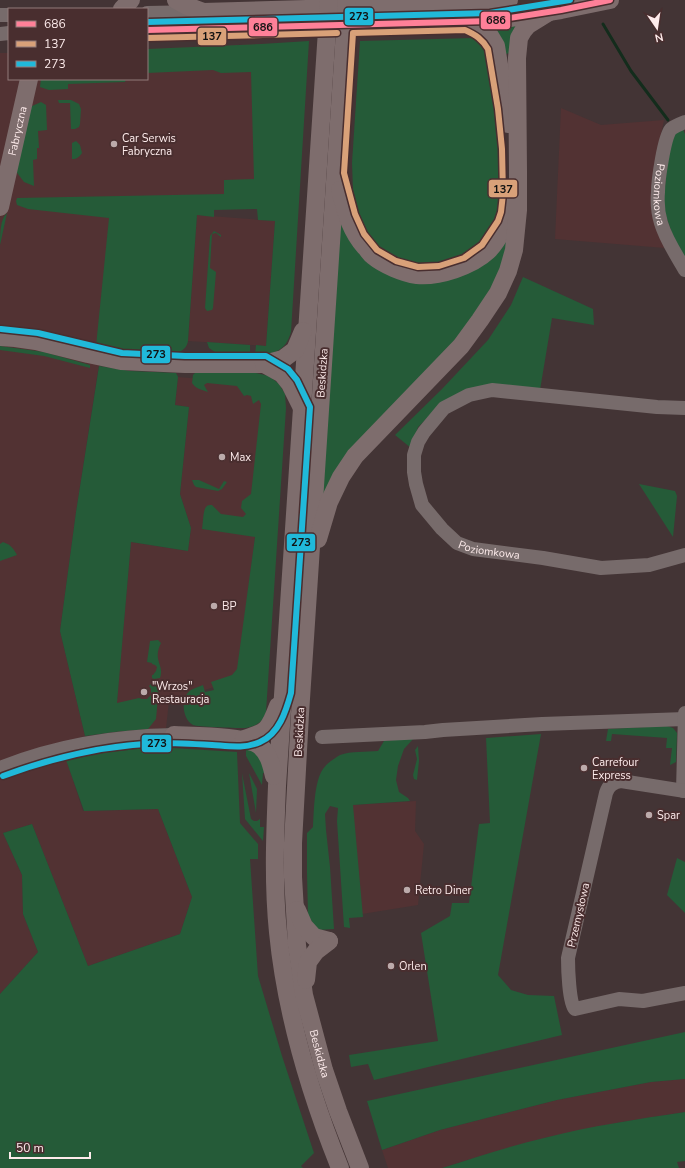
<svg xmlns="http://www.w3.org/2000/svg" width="685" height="1168" font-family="'Nunito Sans',sans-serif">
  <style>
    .built { fill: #523233 }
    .green { fill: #255b38 }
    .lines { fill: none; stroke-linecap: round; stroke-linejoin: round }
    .stream { stroke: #132c1c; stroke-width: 3 }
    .minor { stroke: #776b6b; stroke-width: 14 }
    .major { stroke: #7e6d6d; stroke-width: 18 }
    .bus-1-casing { stroke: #492e2f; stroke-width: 9 }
    .bus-2-casing { stroke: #492e2f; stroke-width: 9 }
    .bus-3-casing { stroke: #492e2f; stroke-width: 9 }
    .bus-1 { stroke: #ff8098; stroke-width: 6 }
    .bus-2 { stroke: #d9a179; stroke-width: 6 }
    .bus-3 { stroke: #20b9da; stroke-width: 6 }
    .poi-dot { fill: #bcabab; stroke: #492e2f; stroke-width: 1.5 }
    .labels { text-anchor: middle; stroke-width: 4; stroke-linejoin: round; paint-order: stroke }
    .street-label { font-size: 11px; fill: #fdebeb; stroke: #492e2f }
    .poi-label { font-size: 11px; fill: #fdebeb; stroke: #492e2f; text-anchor: start }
    .line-badge { stroke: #492e2f; stroke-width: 1.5 }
    .pale-badge-label { font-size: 11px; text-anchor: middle; font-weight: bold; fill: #111 }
  </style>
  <rect width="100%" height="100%" fill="#433435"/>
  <!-- built -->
  <g class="built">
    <path d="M261 44 268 209 123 210 76 512 60 631 85 736 61 743 83 811 158 809 192 897 180 934 88 966 32 824 3 833 22 875 23 914 38 952 0 994V53H9V79H147V49Z"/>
    <path d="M561 108 601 125 664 120 652 179 665 248 555 239Z"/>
    <path d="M197 215 275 221 266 346 188 341Z"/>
    <path d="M178 377 251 383 266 401 255 537 237 680 169 701 166 728 114 732 131 542 188 551 191 528 180 494 189 407 175 405Z"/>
    <path d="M416 801 415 831 424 844 418 905 362 914 352 805Z"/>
    <path d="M685 1079V1112L622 1122 545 1138 471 1159 442 1168H388L382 1150 440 1130 557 1100 651 1082Z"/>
  </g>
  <!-- green -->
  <g class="green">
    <path d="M524 22 512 53 504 54 492 29Z"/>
    <path d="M474 38 484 47 501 110 507 192 498 228 486 247 439 269 409 268 375 249 365 236 353 190 352 163 360 41Z"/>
    <path d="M309 41 291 332C285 352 274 354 255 355L256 345 266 346 275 221 258 220 257 209 214 210V217L197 215 188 341C184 368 114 351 96 348L97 336 109 218 28 209 17 205 16 201 17 198 224 194V180L254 179 251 72 221 73 213 70 147 73V49L261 44Z"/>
    <path d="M41 79H126L125 82 68 84V89L49 90 40 87Z"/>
    <path d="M58 100H71L79 104 81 109 80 124 79 127 75 129H71L70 103H59Z"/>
    <path d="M41 102 46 105 47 130 38 131 39 148H37V159L33 160 34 186 24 182 15 170 30 107Z"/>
    <path d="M682 127 685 134V258L675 242 663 207 667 166 672 135Z"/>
    <path d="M76 141 80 145 82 153C79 157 77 159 72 159V143Z"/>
    <path d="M7 213 0 245C0 234 0 219 7 213Z"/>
    <path d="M339 219 370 258 443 277 512 224 502 275 490 297 322 503Z"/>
    <path d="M214 231 221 235V237L216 233 212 234 210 268 216 272 213 308 212 310 207 311 205 308 210 236Z"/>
    <path d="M523 277 593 309 594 325 552 318 540 390 445 401 418 427 411 448 395 435 442 389 488 340 511 305Z"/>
    <path d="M207 342 250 345V355L218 354 209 348Z"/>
    <path d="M0 346 44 352 90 365V368L44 356 0 350Z"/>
    <path d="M99 366 130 371 176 373 178 377 175 405 189 407 180 494 191 528 188 551 131 542 117 703 139 698 142 699H147L151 695V689L149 686 151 684 159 686 156 719 148 729 114 732 85 736 60 631 76 512Z"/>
    <path d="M195 373H256L269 376 279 384 285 394 286 408 266 712C264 717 262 722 257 724 253 727 247 728 242 728 235 728 197 727 193 725 182 719 180 697 191 690 194 688 199 687 203 685L205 692 214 690 211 682 232 675 237 669 255 537 202 529C203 524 203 510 206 507 207 505 210 505 212 505L221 514 243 517 246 514 241 508 242 501 251 494 261 404 259 400 253 404 251 396 247 395 244 396 237 386 207 383 204 385 208 392C202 390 196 389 192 383L193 375Z"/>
    <path d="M192 480H199L219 489 224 481 227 482 222 489 218 491 196 487 194 485Z"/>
    <path d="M639 484 675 491 677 496 673 537Z"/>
    <path d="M3 542C11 545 13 548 17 555L0 561V544Z"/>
    <path d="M158 640 161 643C152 661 165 665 160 678L154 679 152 678V675H153L156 671 157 667 155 665 152 664V663L147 662 150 641Z"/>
    <path d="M667 726 673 728 677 733 676 762 670 765 672 748H666L667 738 612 734 611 741H606L608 729Z"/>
    <path d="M541 734 498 975 511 990 528 995 554 996 562 1035 374 1080 368 1064 351 1067 349 1055 438 1041 421 933 450 916 452 903H469L479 824 490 823 486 738Z"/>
    <path d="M414 738 404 749 398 766 396 780 399 792 408 798 410 801 353 805 363 917 349 918 350 928 344 927 337 821 338 808 330 806 325 814 326 830 330 867 334 929 317 930 308 915 307 873V833L313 827C314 811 314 782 323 769 327 763 335 758 340 755 351 751 366 752 378 751L384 741Z"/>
    <path d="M246 746 256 749 266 773H263L262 785 246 756Z"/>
    <path d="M418 746 419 761 417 780 414 779 413 775 417 759 415 750Z"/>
    <path d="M156 747 237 752 240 823 258 844V859H250L258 976 282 1056 314 1153 301 1166 303 1168H0V994L38 952 23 914 22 875 3 833 32 824 88 966 180 934 192 897 158 809 84 811 66 760 99 753Z"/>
    <path d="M242 773 251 819 254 821H257L260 819V827H264L263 841 245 819Z"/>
    <path d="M249 773 257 789 256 813Z"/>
    <path d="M677 858 685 862V913L667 895Z"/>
    <path d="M685 1032V1079L651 1082 557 1100 440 1130 382 1150 367 1101Z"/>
    <path d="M685 1112V1161L677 1162 679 1168H442C476 1157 510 1146 544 1138 591 1126 638 1119 685 1112Z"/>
  </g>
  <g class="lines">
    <!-- stream -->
    <path class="stream" d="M603 24 631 71 668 120"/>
    <!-- minor -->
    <g class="minor">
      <path d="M147 13 198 12"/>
      <path d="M0 15H9"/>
      <path d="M0 34 9 33"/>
      <path id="s1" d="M685 122C680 124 675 126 671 129 664 137 658 181 658 192 657 203 658 213 661 223 666 240 676 254 685 270"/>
      <path id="s2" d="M685 408 657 407 492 390 469 395 444 408 424 432 418 442 414 455V472L416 484 422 505 442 529 457 543 473 549 543 558 601 568 649 565 685 555"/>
      <path d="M322 737 425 732 443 730 542 724 685 719"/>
      <path d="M0 768C55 746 115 736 174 735"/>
      <path d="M683 791 685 713"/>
      <path d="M685 791 621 781C613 782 608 786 606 793L568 958C568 968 569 1003 575 1009L619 999 643 1001 685 993"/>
    </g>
    <!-- major -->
    <g class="major">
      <path d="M176 0 185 5 203 12 478 4 509 0"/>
      <path d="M329 0 277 786C275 835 273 883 278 932 286 1014 309 1091 340 1168"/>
      <path id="s3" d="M347 0 300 714 293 843V877L297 945 304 995 324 1070 338 1111 360 1168"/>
      <path d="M122 9 131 0"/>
      <path d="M467 22 480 28 490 36 496 46 506 108 508 124"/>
      <path d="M147 30 491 21 561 10 610 0"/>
      <path d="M340 190C346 212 350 230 365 247 368 250 370 254 373 256 384 265 403 273 417 275 439 277 472 266 488 251 499 240 508 221 510 205"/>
      <path id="s4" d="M0 207 29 79"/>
      <path d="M0 337 15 338 36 341 88 354 121 361 185 364H264L283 359 295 350 303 331"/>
      <path d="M264 364 282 374 290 384 301 406"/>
      <path d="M318 539 329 502 341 477 355 456 461 346 480 320 498 293 508 271 514 250 518 210V171L517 58 519 38 523 31 528 25 549 12"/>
      <path d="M174 735C191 736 249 736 260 746 269 754 271 764 274 776"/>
      <path d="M244 739C267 732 269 730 278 706"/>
      <path d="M297 910 304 926 314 937 329 941"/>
      <path d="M306 980 308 962 316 951 329 941"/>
    </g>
    <defs>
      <path id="bus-1" d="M147 30 491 21 561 10 610 0"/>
      <g id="bus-2">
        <path d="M465 30C476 35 482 39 488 49L498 109 502 149 503 194 501 212 498 221 482 245 464 258 439 266 418 267 396 261 377 250 364 234 355 214 344 173 353 33Z"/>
        <path d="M147 38 337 33"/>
      </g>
      <g id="bus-3">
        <path d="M147 22 490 13 570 0"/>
        <path d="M1 329 38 333 122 353 185 356H266L288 369 297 380 310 407 291 693C286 711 279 734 260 742 245 749 228 746 212 745 195 744 177 743 160 743 106 745 54 757 3 776"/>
      </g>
    </defs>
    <!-- bus-1 casing -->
    <use href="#bus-1" class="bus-1-casing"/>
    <!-- bus-2 casing -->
    <use href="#bus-2" class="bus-2-casing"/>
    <!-- bus-3 casing -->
    <use href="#bus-3" class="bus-3-casing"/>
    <!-- bus-1 -->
    <use href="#bus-1" class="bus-1"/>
    <!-- bus-2 -->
    <use href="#bus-2" class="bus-2"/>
    <!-- bus-3 -->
    <use href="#bus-3" class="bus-3"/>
  </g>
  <!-- markers -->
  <g class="poi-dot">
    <circle cx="114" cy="144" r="4"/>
    <circle cx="222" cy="457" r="4"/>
    <circle cx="214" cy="606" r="4"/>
    <circle cx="144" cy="692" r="4"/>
    <circle cx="584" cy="768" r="4"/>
    <circle cx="649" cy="815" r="4"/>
    <circle cx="407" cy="890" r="4"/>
    <circle cx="391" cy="966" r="4"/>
  </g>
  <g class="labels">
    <!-- street labels -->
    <g class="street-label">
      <text dy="4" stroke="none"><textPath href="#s4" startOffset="78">Fabryczna</textPath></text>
      <text dy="4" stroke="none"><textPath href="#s1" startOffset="83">Poziomkowa</textPath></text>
      <text transform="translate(322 373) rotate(-86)" y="4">Beskidzka</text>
      <text dy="4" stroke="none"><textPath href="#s2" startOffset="438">Poziomkowa</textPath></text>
      <text transform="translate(299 732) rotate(-87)" y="4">Beskidzka</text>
      <text transform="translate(578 915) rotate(-77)" y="4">Przemysłowa</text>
      <text dy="4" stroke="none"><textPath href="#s3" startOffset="1058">Beskidzka</textPath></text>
    </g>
    <!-- poi labels -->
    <g class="poi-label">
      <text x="122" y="142">Car Serwis<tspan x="122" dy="13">Fabryczna</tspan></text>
      <text x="230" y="461">Max</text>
      <text x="222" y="610">BP</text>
      <text x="152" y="690">"Wrzos"<tspan x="152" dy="13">Restauracja</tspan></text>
      <text x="592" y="766">Carrefour<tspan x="592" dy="13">Express</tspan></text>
      <text x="657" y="819">Spar</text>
      <text x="415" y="894">Retro Diner</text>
      <text x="399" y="970">Orlen</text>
    </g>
  </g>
  <g class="line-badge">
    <rect x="344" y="7" width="30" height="19" rx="4" fill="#20b9da"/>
    <rect x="480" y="11" width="31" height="19" rx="4" fill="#ff8098"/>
    <rect x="248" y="17" width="30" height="20" rx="4" fill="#ff8098"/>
    <rect x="197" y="27" width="30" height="19" rx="4" fill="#d9a179"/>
    <rect x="488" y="179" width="30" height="19" rx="4" fill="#d9a179"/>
    <rect x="141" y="345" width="30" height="19" rx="4" fill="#20b9da"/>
    <rect x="286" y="533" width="30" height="19" rx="4" fill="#20b9da"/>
    <rect x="141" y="734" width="31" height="19" rx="4" fill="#20b9da"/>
  </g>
  <g class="pale-badge-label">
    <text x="359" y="20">273</text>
    <text x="496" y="24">686</text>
    <text x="263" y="31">686</text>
    <text x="212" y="40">137</text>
    <text x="503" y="193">137</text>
    <text x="156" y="358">273</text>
    <text x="301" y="546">273</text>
    <text x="157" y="747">273</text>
  </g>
  <!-- legend -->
  <rect x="8" y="8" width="140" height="72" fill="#492e2f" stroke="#917a7a"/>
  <rect x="16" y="21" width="20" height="6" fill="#ff8098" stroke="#917a7a"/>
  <text x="44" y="28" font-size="12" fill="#fdebeb">686</text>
  <rect x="16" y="41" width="20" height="6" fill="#d9a179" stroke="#917a7a"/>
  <text x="44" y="48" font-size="12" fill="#fdebeb">137</text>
  <rect x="16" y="61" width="20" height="6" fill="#20b9da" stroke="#917a7a"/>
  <text x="44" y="68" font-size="12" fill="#fdebeb">273</text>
  <!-- north arrow -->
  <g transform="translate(657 28) rotate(167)" stroke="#492e2f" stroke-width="3" paint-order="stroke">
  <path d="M0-3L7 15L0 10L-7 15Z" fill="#fdebeb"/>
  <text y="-6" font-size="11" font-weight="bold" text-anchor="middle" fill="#fdebeb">N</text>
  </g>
  <!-- scale -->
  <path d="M10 1152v6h80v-6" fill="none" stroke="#fdebeb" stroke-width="2"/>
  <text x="16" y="1152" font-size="12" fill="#fdebeb" stroke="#492e2f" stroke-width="3" paint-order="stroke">50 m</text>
</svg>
